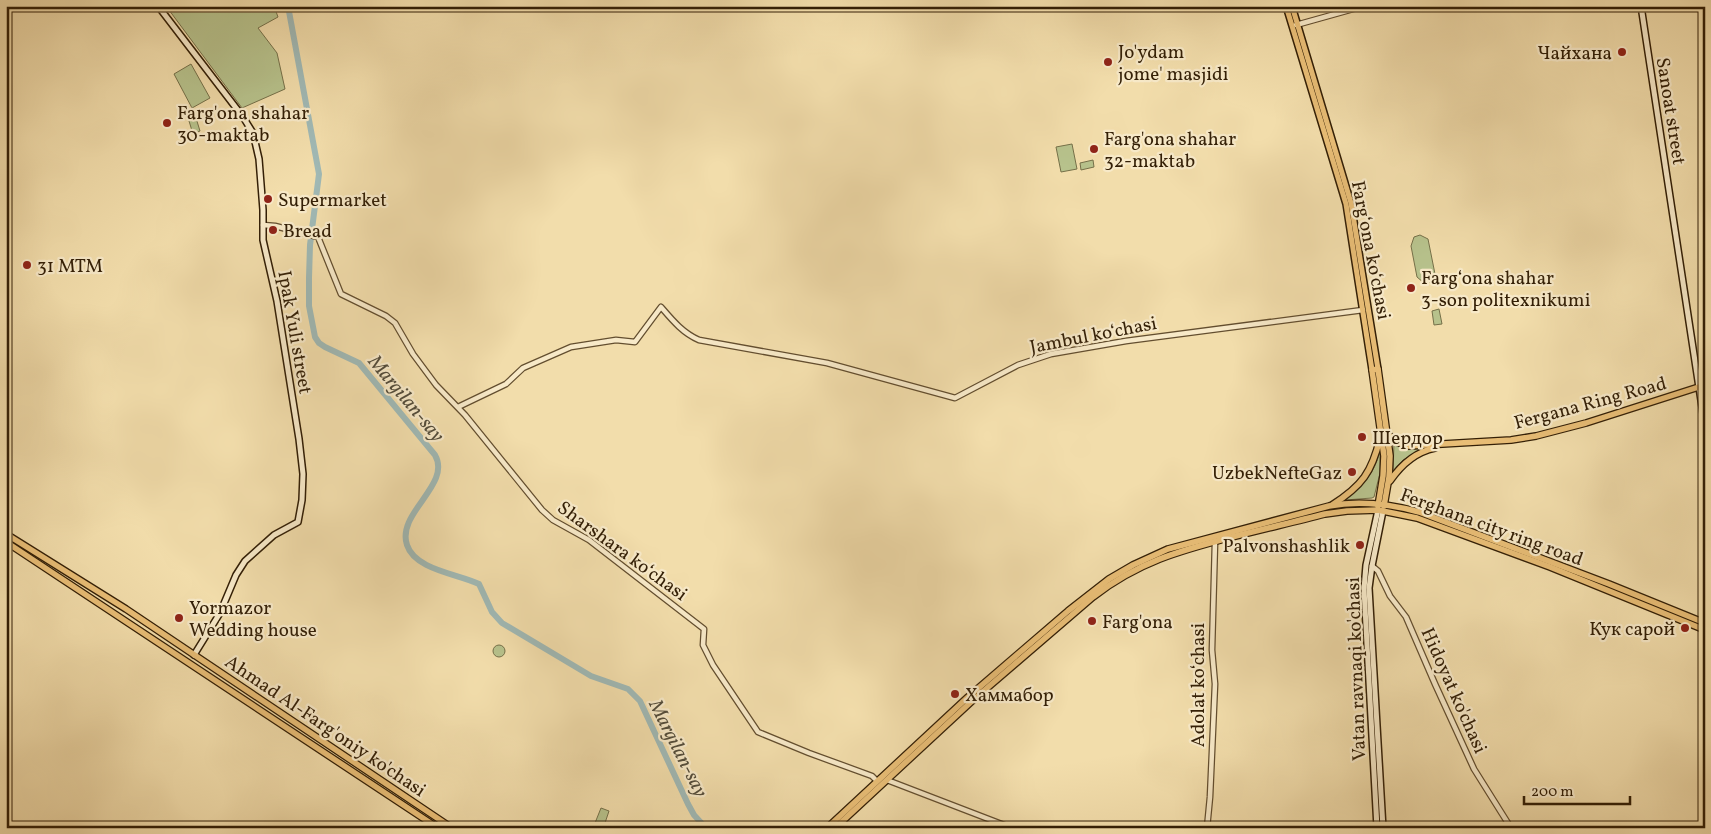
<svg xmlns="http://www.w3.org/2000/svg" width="1711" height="834" font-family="Vollkorn,serif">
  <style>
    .green { fill: #b7c28c; stroke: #757049 }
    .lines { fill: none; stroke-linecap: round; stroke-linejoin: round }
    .river { stroke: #a0b9b5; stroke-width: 6 }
    .tertiary-casing { stroke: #634e2f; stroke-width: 7 }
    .secondary-casing { stroke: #331f06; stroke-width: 8 }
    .primary-casing { stroke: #331f06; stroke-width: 8 }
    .trunk-casing { stroke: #331f06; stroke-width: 8 }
    .tertiary { stroke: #f7e9c8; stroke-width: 4.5 }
    .secondary { stroke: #f7e9c8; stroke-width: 5 }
    .primary { stroke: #e9be76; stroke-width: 5 }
    .trunk { stroke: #e9be76; stroke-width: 5.5 }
    .poi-dot { fill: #8f2418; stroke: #f7e9c8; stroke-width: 2 }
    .labels { text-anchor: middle; stroke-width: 4.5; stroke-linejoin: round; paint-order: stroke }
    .poi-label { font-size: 19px; fill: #331f06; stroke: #f7e9c8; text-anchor: start }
    .street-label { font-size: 19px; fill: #331f06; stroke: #f7e9c8 }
    .water-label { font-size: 20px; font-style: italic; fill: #544d3b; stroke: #f7e9c8 }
  </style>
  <rect width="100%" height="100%" fill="#f2ddab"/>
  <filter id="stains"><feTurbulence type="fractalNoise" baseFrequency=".004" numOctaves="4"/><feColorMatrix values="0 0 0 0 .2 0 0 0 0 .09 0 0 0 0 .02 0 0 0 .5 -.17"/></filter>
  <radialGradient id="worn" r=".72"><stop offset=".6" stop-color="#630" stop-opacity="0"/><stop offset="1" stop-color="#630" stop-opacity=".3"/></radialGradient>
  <!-- green -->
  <g class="green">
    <path d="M166 6H274L278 17 258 28 277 53 285 89 242 108Z"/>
    <path d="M191 64 210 98 192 108 174 74Z"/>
    <path d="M196 118 200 131 193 134 189 121Z"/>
    <path d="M1072 144 1077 169 1061 172 1056 147Z"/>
    <path d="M1093 160 1094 167 1081 170 1080 163Z"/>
    <path d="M1420 235 1428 239 1435 274 1430 282 1424 283 1417 277 1411 246 1414 237Z"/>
    <path d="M1439 309 1442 324 1434 325 1432 311Z"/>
    <path d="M1394 443 1403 449H1423L1403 460 1393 471Z"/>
    <path d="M1380 451V473L1374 497 1372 498 1345 500C1363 484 1374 475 1380 451Z"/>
    <circle cx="499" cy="651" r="6"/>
    <path d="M601 808 609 811 604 826 595 823Z"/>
  </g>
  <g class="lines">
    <!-- river -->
    <path class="river" d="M288 6 319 174 310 245 309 278V306L315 337 319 343 325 347 359 363 435 455C452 485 396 513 407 545 415 570 459 574 479 584L492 612 502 623 591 676 628 689 640 701 688 804 694 815 706 828"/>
    <defs>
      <g id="tertiary">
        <path d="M1296 25 1364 6"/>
        <path d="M263 225 275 226 318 237 341 294 386 316 395 323 413 354 436 385 465 415 542 510 553 520 589 540 704 629 703 645 713 665 758 732 809 753 872 776 877 781"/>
        <path d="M458 407 506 384 523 368 571 347 616 340 635 342 661 307C673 321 683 333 699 340L827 363 955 398 1018 365 1051 354 1126 341 1363 310"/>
        <path d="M1372 566 1378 571 1390 596 1406 617 1435 684 1474 769 1511 828"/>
        <path d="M887 780 1012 828"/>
        <path d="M1207 828 1210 797 1215 684 1212 650 1215 542"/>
      </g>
      <g id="secondary">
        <path d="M158 6 243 117 253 133 259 159 263 210V240L277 301 299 439 303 474 302 500 298 522 274 535 245 561 236 575 220 613 194 655"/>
        <path d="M1641 6 1705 427"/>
        <path d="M1377 828 1364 589 1366 565 1378 510"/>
        <path d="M1383 828 1369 588 1372 566 1383 511"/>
      </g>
      <g id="primary">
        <path d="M1286 6 1346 204 1372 370"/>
        <path d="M1292 6 1351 203 1378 369"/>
      </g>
      <g id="trunk">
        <path d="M1387 433 1396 442 1408 446 1511 440 1536 436 1586 423 1705 385"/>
        <path d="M1390 481C1401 465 1415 452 1435 448"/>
        <path d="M1332 505C1362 486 1372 472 1380 438"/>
        <path d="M1378 506 1383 476 1384 456 1372 370 1378 369 1390 456 1389 477 1384 506"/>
        <path d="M6 534 126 609 452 828"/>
        <path d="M6 542 438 828"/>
        <path d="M827 828 968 697 1068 611 1109 579 1133 565 1168 549 1329 506C1360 500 1390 504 1419 512L1609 584 1705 623"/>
        <path d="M835 828 972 701 1093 597C1138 562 1179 551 1232 537 1263 529 1294 522 1325 514L1347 511 1378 510 1417 518 1550 567 1705 630"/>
      </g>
    </defs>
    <!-- tertiary casing -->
    <use href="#tertiary" class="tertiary-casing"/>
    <!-- secondary casing -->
    <use href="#secondary" class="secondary-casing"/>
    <!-- primary casing -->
    <use href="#primary" class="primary-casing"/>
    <!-- trunk casing -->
    <use href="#trunk" class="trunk-casing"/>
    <!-- tertiary -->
    <use href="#tertiary" class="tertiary"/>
    <!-- secondary -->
    <use href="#secondary" class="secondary"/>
    <!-- primary -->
    <use href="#primary" class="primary"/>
    <!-- trunk -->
    <use href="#trunk" class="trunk"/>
  </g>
  <!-- markers -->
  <g class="poi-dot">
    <circle cx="1622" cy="52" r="5"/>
    <circle cx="1108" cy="62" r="5"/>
    <circle cx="167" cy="123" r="5"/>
    <circle cx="1094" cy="149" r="5"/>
    <circle cx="268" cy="199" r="5"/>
    <circle cx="273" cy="230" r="5"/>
    <circle cx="27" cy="265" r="5"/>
    <circle cx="1411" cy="288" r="5"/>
    <circle cx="1362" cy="437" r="5"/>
    <circle cx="1352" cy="472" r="5"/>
    <circle cx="1360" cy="545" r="5"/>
    <circle cx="179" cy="618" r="5"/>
    <circle cx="1092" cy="621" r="5"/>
    <circle cx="1685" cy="628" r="5"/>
    <circle cx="955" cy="694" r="5"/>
  </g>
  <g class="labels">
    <!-- poi labels -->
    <g class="poi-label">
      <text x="1118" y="58">Jo'ydam<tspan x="1118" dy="22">jome' masjidi</tspan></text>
      <text x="1612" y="59" text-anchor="end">Чайхана</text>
      <text x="177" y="119">Farg'ona shahar<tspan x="177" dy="22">30-maktab</tspan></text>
      <text x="1104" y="145">Farg'ona shahar<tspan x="1104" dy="22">32-maktab</tspan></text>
      <text x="278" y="206">Supermarket</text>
      <text x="283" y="237">Bread</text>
      <text x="37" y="272">31 MTM</text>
      <text x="1421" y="284">Farg‘ona shahar<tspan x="1421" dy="22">3-son politexnikumi</tspan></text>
      <text x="1372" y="444">Шердор</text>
      <text x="1342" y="479" text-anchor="end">UzbekNefteGaz</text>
      <text x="1350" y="552" text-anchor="end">Palvonshashlik</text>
      <text x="189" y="614">Yormazor<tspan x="189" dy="22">Wedding house</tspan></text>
      <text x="1102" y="628">Farg'ona</text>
      <text x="1675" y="635" text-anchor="end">Кук сарой</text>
      <text x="965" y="701">Хаммабор</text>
    </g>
    <!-- street labels -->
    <g class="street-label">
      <text transform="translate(1672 111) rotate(81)" y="7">Sanoat street</text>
      <text transform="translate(1372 250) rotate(79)" y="7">Fargʻona koʻchasi</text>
      <text transform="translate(296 332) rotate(80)" y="7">Ipak Yuli street</text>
      <text transform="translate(1093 334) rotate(-11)" y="7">Jambul koʻchasi</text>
      <text transform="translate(1590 402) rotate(-15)" y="7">Fergana Ring Road</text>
      <text transform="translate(1492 526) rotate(20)" y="7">Ferghana city ring road</text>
      <text transform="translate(623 550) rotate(36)" y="7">Sharshara koʻchasi</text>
      <text transform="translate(1355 669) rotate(-92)" y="7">Vatan ravnaqi ko'chasi</text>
      <text transform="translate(1197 685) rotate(-90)" y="7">Adolat koʻchasi</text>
      <text transform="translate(1455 690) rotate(66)" y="7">Hidoyat ko'chasi</text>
      <text transform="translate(326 725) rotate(34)" y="7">Ahmad Al-Farg'oniy ko'chasi</text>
    </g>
    <!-- water labels -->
    <g class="water-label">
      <text transform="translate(407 398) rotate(50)" y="7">Margilan-say</text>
      <text transform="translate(679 748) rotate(63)" y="7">Margilan-say</text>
    </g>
  </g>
  <!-- margin -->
  <rect width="1711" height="834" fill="none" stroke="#f2ddab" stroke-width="25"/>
  <rect x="8" y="8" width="1696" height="819" fill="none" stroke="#331f06" stroke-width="2.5"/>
  <rect x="12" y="12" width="1686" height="809" fill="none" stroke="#331f06"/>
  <!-- scale -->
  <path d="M1524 796v8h106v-8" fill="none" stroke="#331f06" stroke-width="2.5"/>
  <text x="1531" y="796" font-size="15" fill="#331f06" stroke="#f7e9c8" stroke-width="4" paint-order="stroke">200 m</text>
  <rect width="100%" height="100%" filter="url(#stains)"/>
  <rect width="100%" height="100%" fill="url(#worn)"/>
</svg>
